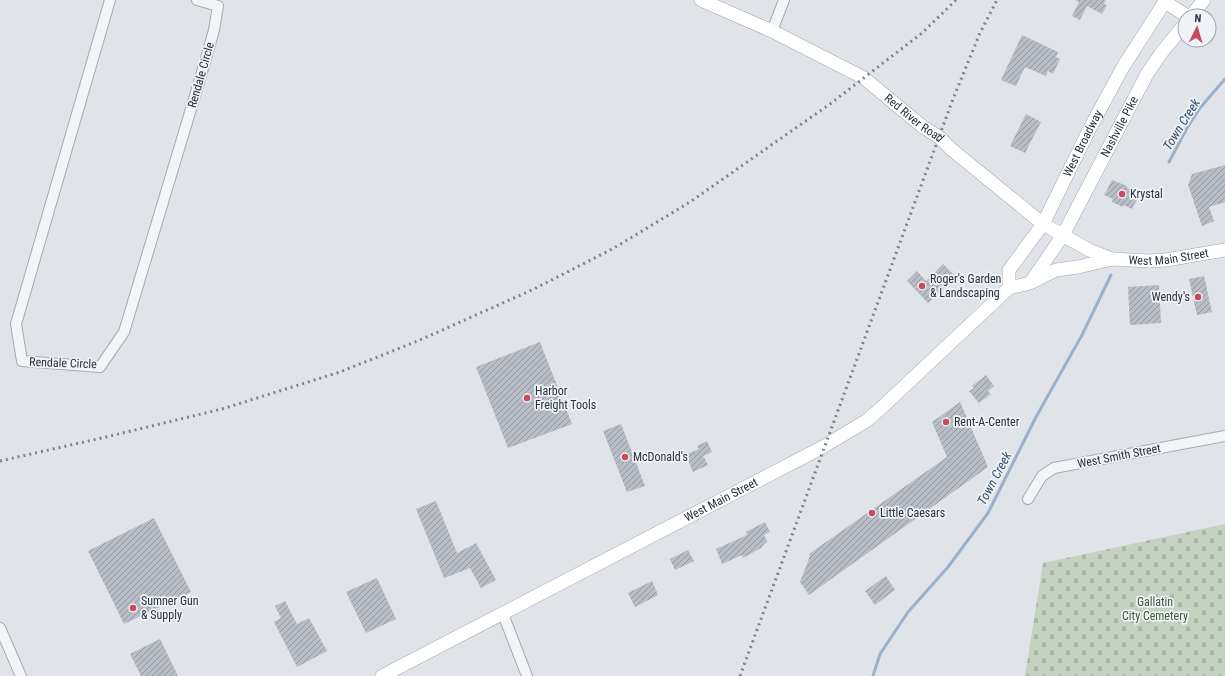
<svg xmlns="http://www.w3.org/2000/svg" width="1225" height="676" font-family="'Roboto Condensed',sans-serif">
  <style>
    .cemetery { fill: url(#cemetery-stones) }
    .lines { fill: none; stroke-linecap: round; stroke-linejoin: round }
    .stream { stroke: #9cb1c7; stroke-width: 3 }
    .building { fill: url(#building-hatch) }
    .minor-casing { stroke: #a5aab2; stroke-width: 12 }
    .major-casing { stroke: #9fa7b3; stroke-width: 14 }
    .minor { stroke: #f2f4f7; stroke-width: 10 }
    .major { stroke: #fff; stroke-width: 13 }
    .rail { stroke: #7a8391; stroke-width: 3; stroke-dasharray: 2 4; stroke-linecap: butt }
    .poi-dot { fill: #c9495d; stroke: #eff2f6; stroke-width: 1.5 }
    .labels { text-anchor: middle; stroke-width: 3.5; stroke-linejoin: round; paint-order: stroke }
    .street-label { font-size: 12px; fill: #29313f; stroke: #eff2f6 }
    .poi-label { font-size: 12px; fill: #29313f; stroke: #eff2f6; text-anchor: start }
    .park-label { font-size: 12px; fill: #3e5a37; stroke: #eff2f6 }
    .water-label { font-size: 13px; font-style: italic; fill: #355071; stroke: #eff2f6 }
  </style>
  <defs>
    <pattern id="cemetery-stones" width="16" height="16" patternUnits="userSpaceOnUse"><rect width="16" height="16" fill="#c5d2c1"/><path d="M2 7V4a2 2 0 0 1 4 0v3zM10 15v-3a2 2 0 0 1 4 0v3z" fill="#a9b5a7"/></pattern>
    <pattern id="building-hatch" width="6" height="6" patternUnits="userSpaceOnUse"><rect width="6" height="6" fill="#b7bcc5"/><path d="M-1 1l2-2M0 6l6-6M5 7l2-2" fill="none" stroke="#9599a1"/></pattern>
  </defs>
  <rect width="100%" height="100%" fill="#e0e3e8"/>
  <!-- cemetery -->
  <path class="cemetery" d="M1225 524V676H1025L1043 563Z"/>
  <g class="lines">
    <!-- stream -->
    <g class="stream">
      <path d="M1169 162 1187 128 1200 108 1225 79"/>
      <path d="M873 676 880 654 908 612 948 567 988 513 1036 417 1082 335 1111 275"/>
    </g>
  </g>
  <!-- building -->
  <g class="building">
    <path d="M1075 0H1106L1104 4 1107 5 1102 14 1087 6 1080 20 1072 16 1079 2Z"/>
    <path d="M1022 35 1058 52 1056 57 1060 59 1053 74 1048 71 1046 76 1025 67 1016 86 1001 80Z"/>
    <path d="M1026 114 1041 122 1025 153 1010 146Z"/>
    <path d="M1225 165V202L1209 207 1214 221 1202 226 1188 185 1192 174Z"/>
    <path d="M1112 180 1127 186 1126 187 1140 194 1132 209 1124 205 1123 207 1112 202 1113 199 1104 195Z"/>
    <path d="M943 264 956 277 928 303 907 281 917 271 926 281Z"/>
    <path d="M1204 276 1212 312 1197 315 1189 279Z"/>
    <path d="M1159 285 1161 323 1130 325 1128 287Z"/>
    <path d="M540 342 572 424 508 448 476 367Z"/>
    <path d="M986 375 994 386 988 391 991 394 979 403 969 391 974 388 972 386Z"/>
    <path d="M960 402 988 467 809 595 800 582 810 556 809 554 947 457 932 422Z"/>
    <path d="M621 424 645 486 627 492 603 431Z"/>
    <path d="M707 441 712 452 703 456 708 465 693 472 686 455 699 449 697 446Z"/>
    <path d="M436 501 457 553 476 543 496 580 481 588 470 568 444 578 416 509Z"/>
    <path d="M154 518 191 592 124 624 88 551Z"/>
    <path d="M765 522 770 532 764 535 767 541 761 548 743 558 742 555 722 564 716 549 747 535 746 532Z"/>
    <path d="M688 550 694 561 675 570 670 559Z"/>
    <path d="M886 576 895 590 875 605 865 591Z"/>
    <path d="M377 578 396 619 366 633 346 592Z"/>
    <path d="M652 581 658 595 635 607 628 593Z"/>
    <path d="M285 601 297 624 309 618 327 651 297 667 274 622 281 618 275 606Z"/>
    <path d="M160 639 178 676H141L130 654Z"/>
  </g>
  <g class="lines">
    <defs>
      <g id="minor">
        <path d="M110 0 16 324 22 361 100 367 124 332 200 79 214 30 218 6 197 0"/>
        <path d="M772 31 784 0"/>
        <path d="M1028 499 1042 476 1054 468 1225 436"/>
        <path d="M503 614 527 676"/>
        <path d="M0 628 21 676"/>
      </g>
      <g id="major">
        <path id="s1" d="M701 0 772 31 864 78 923 127 939 137 951 149 1043 224 1089 250 1112 259"/>
        <path d="M1165 2 1187 16"/>
        <path d="M1191 16 1204 0"/>
        <path id="s2" d="M1031 282 1063 235 1147 74 1162 52 1185 24"/>
        <path id="s3" d="M1009 288V270L1043 224 1090 128 1123 67 1166 0"/>
        <path id="s4" d="M382 676 821 448 866 421 879 410 1009 288 1030 283 1056 270 1078 267 1112 259 1149 261 1166 260 1225 250"/>
      </g>
    </defs>
    <!-- minor casing -->
    <use href="#minor" class="minor-casing"/>
    <!-- major casing -->
    <use href="#major" class="major-casing"/>
    <!-- minor -->
    <use href="#minor" class="minor"/>
    <!-- major -->
    <use href="#major" class="major"/>
    <!-- rail -->
    <g class="rail">
      <path d="M0 461 106 437 222 409 340 372 420 340 534 289 614 248 690 202 830 104 922 33 956 0"/>
      <path d="M740 676 953 99 980 33 997 0"/>
    </g>
  </g>
  <!-- markers -->
  <g class="poi-dot">
    <circle cx="1122" cy="194" r="4"/>
    <circle cx="922" cy="286" r="4"/>
    <circle cx="1198" cy="297" r="4"/>
    <circle cx="527" cy="398" r="4"/>
    <circle cx="946" cy="422" r="4"/>
    <circle cx="625" cy="457" r="4"/>
    <circle cx="872" cy="513" r="4"/>
    <circle cx="133" cy="608" r="4"/>
  </g>
  <g class="labels">
    <!-- street labels -->
    <g class="street-label">
      <text transform="translate(201 75) rotate(-74)" y="4">Rendale Circle</text>
      <text dy="4" stroke="none"><textPath href="#s1" startOffset="245">Red River Road</textPath></text>
      <text dy="4" stroke="none"><textPath href="#s2" startOffset="179">Nashville Pike</textPath></text>
      <text dy="4" stroke="none"><textPath href="#s3" startOffset="165">West Broadway</textPath></text>
      <text dy="4" stroke="none"><textPath href="#s4" startOffset="907">West Main Street</textPath></text>
      <text transform="translate(63 363) rotate(2)" y="4">Rendale Circle</text>
      <text transform="translate(1119 456) rotate(-11)" y="4">West Smith Street</text>
      <text dy="4" stroke="none"><textPath href="#s4" startOffset="382">West Main Street</textPath></text>
    </g>
    <!-- poi labels -->
    <g class="poi-label">
      <text x="1130" y="198">Krystal</text>
      <text x="930" y="283">Roger's Garden<tspan x="930" dy="14">&amp; Landscaping</tspan></text>
      <text x="1190" y="301" text-anchor="end">Wendy's</text>
      <text x="535" y="395">Harbor<tspan x="535" dy="14">Freight Tools</tspan></text>
      <text x="954" y="426">Rent-A-Center</text>
      <text x="633" y="461">McDonald's</text>
      <text x="880" y="517">Little Caesars</text>
      <text x="141" y="605">Sumner Gun<tspan x="141" dy="14">&amp; Supply</tspan></text>
    </g>
    <!-- park labels -->
    <g class="park-label">
      <text x="1155" y="606">Gallatin<tspan x="1155" dy="14">City Cemetery</tspan></text>
    </g>
    <!-- water labels -->
    <g class="water-label">
      <text transform="translate(1181 124) rotate(-58)" y="5">Town Creek</text>
      <text transform="translate(994 478) rotate(-62)" y="5">Town Creek</text>
    </g>
  </g>
  <!-- north arrow -->
  <g transform="translate(1197 28) rotate(5)"><circle r="19" fill="#eff2f6" stroke="#a0a5ad"/>
  <path d="M0-3L7 15L0 10L-7 15Z" fill="#c9495d"/>
  <text y="-6" font-size="11" font-weight="bold" text-anchor="middle" fill="#29313f">N</text>
  </g>
</svg>
